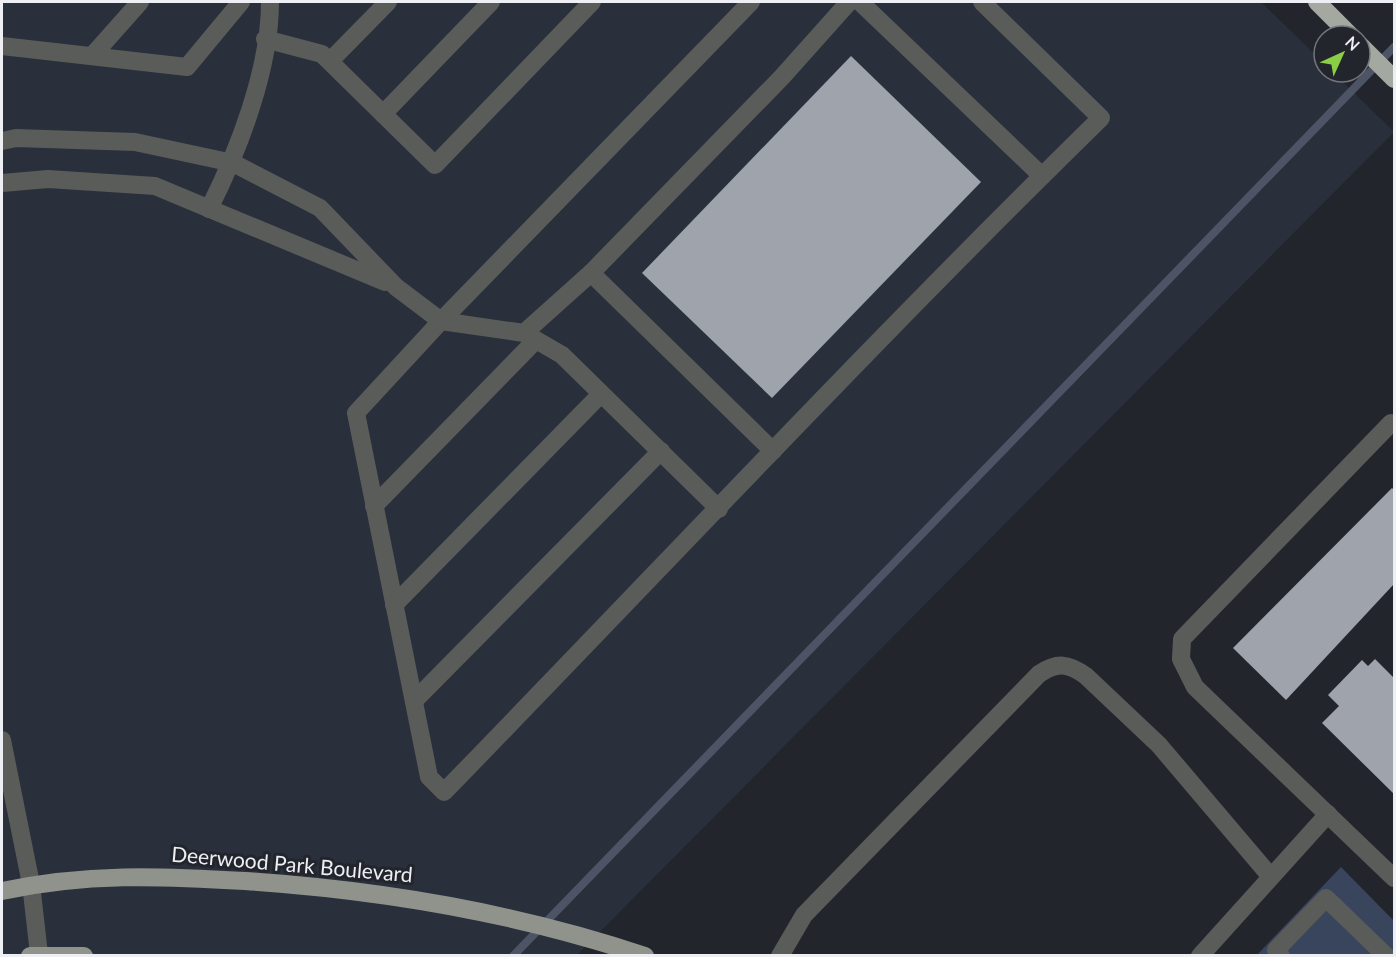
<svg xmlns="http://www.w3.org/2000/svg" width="1396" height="957" font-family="Lato,sans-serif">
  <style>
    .built { fill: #292f3b }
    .green { fill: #39455d }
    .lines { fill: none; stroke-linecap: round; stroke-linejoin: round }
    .stream { stroke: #4d5466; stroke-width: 8 }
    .building { fill: #9fa3ac }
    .minor { stroke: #5a5c59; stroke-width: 18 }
    .major { stroke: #8f938c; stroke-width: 18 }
    .highway { stroke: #a3a8a0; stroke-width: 18 }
    .labels { text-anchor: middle; stroke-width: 6; stroke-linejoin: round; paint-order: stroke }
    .street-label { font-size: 21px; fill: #edeff4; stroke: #22252c }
  </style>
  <rect width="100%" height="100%" fill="#22252c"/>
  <!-- built -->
  <path class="built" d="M2 2H1261L1324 63V72H1333L1394 132 577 955 2 956Z"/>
  <!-- green -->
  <path class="green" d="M1341 867 1394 921V955L1256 956Z"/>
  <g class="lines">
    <!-- stream -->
    <path class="stream" d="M513 956 1394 47"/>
  </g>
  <!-- building -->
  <g class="building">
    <path d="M851 56 981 182 772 398 642 273Z"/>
    <path d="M1392 488 1394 490V584L1286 700 1233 648Z"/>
    <path d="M1375 659 1394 678V794L1322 723 1339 706 1328 695 1362 660 1368 666Z"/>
  </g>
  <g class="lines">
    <!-- minor -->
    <g class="minor">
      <path d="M751 2 441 321 356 413 429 777 444 792C663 567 877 337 1101 118L982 2"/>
      <path d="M860 2 1042 176"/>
      <path d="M265 39 322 54 435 165 592 2"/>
      <path d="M2 46 187 67 241 2"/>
      <path d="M92 56 140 2"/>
      <path d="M330 61 388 2"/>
      <path d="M383 114 491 2"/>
      <path d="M2 141 16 138 135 142 233 163 320 208 396 287 441 321 524 333 562 355 719 509"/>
      <path d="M2 183 48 179 155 186 385 282"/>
      <path d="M209 209C239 149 270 69 270 2"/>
      <path d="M591 273 782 77 849 2"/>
      <path d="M524 333 591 273 773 451"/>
      <path d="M1394 424 1391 423 1182 639 1181 659 1195 687 1394 878"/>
      <path d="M374 506 536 340"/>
      <path d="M394 605 601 394"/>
      <path d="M414 701 661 451"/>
      <path d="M2 740 31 884 39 954"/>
      <path d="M780 956 804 915 1039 674C1057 662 1068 663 1086 676L1159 745 1271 877"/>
      <path d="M1200 956 1328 814"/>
      <path d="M1281 956 1276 950 1326 898 1386 956"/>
    </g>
    <!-- major -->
    <g class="major">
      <path d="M2 891C86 873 160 876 245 881 382 890 514 912 645 956"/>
      <path d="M30 956H84"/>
    </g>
    <!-- highway -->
    <g class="highway">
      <path d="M1317 2 1351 36"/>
      <path d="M1360 45 1394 79"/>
    </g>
  </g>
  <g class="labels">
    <!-- street labels -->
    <g class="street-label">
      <text transform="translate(292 865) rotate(5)" y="7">Deerwood Park Boulevard</text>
    </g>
  </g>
  <!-- border -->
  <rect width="1396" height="957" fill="none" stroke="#edeff4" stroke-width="6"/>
  <!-- north arrow -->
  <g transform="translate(1342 54) rotate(45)"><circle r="28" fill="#22252c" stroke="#73767c" stroke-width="1.5"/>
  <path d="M0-4.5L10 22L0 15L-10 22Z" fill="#8bce46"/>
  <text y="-9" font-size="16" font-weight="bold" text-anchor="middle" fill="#edeff4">N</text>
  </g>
</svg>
